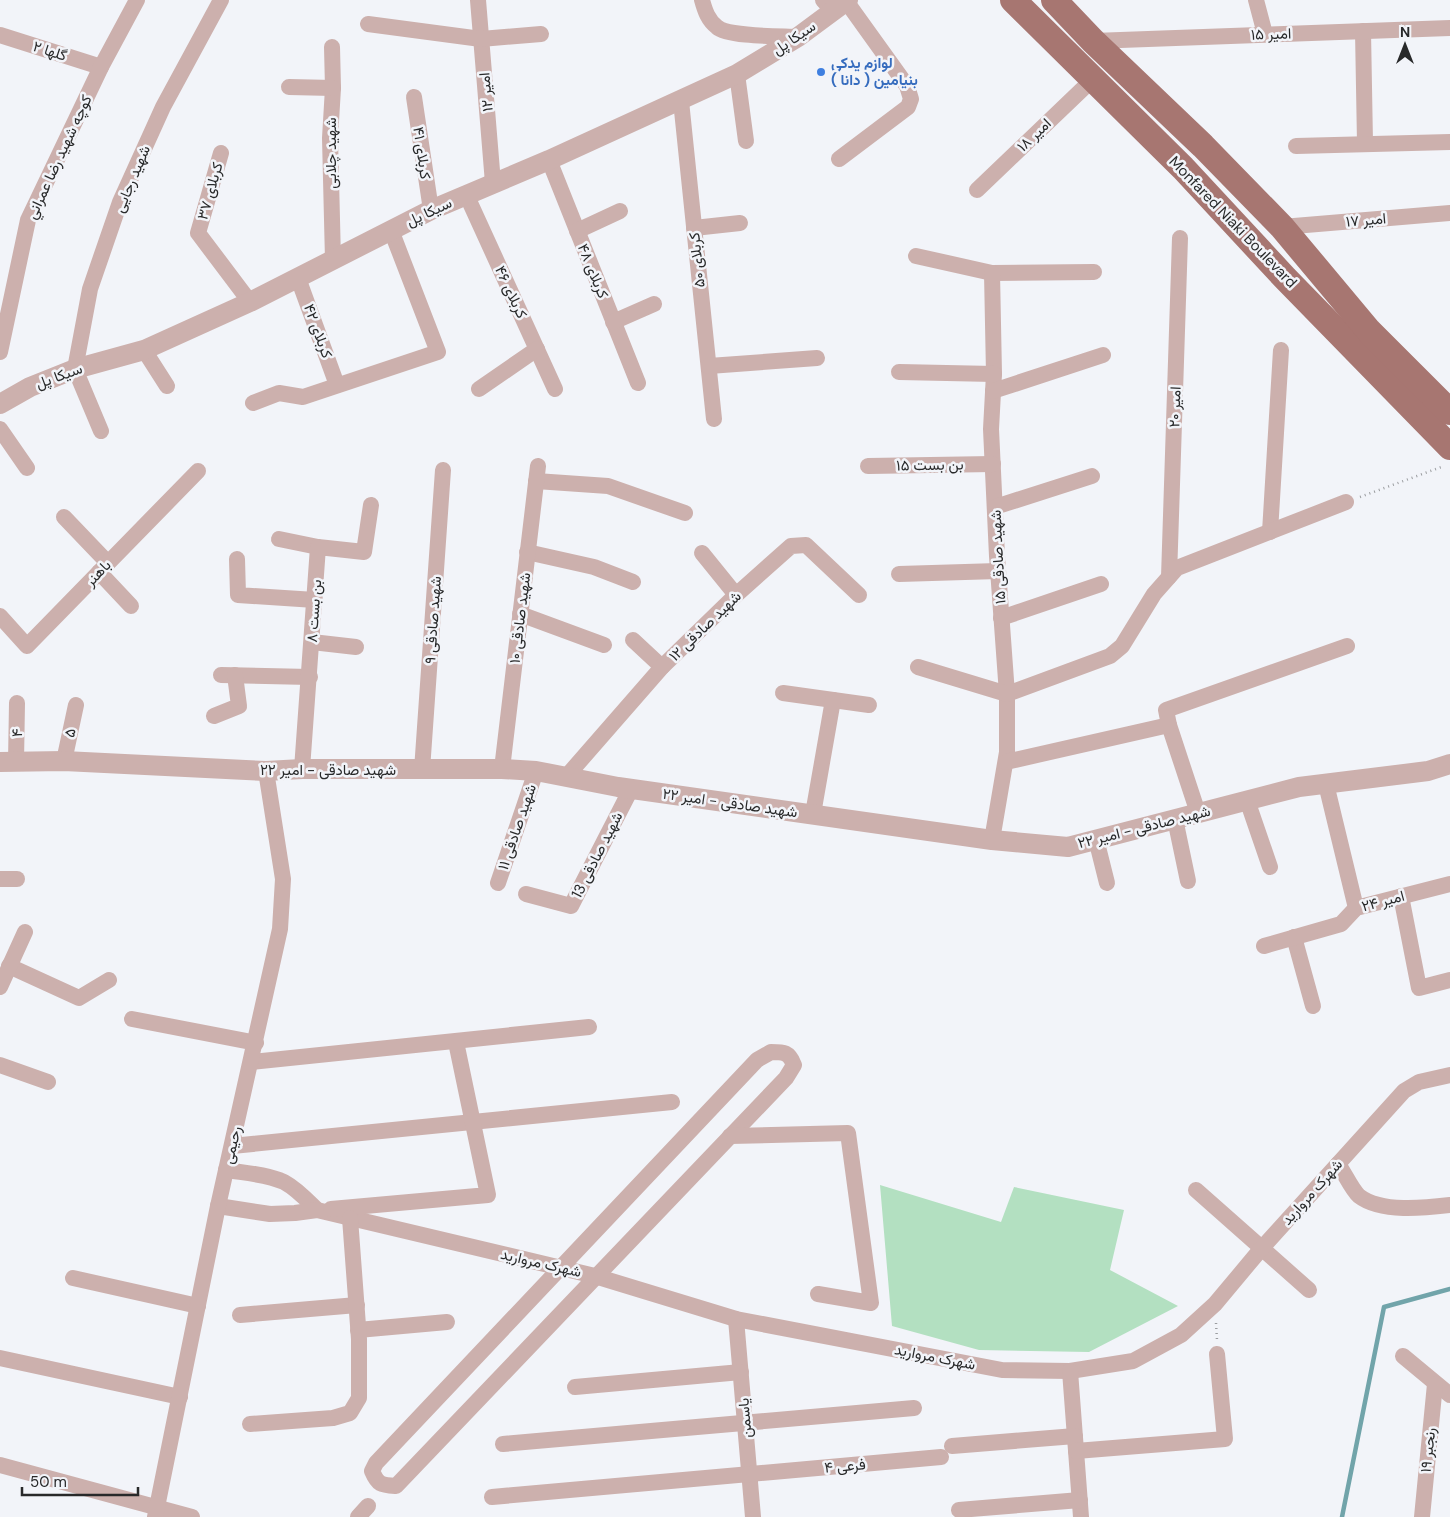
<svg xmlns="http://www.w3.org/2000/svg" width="1450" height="1517" font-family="'DM Sans',Vazirmatn,sans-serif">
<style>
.green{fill:#b3e0c1}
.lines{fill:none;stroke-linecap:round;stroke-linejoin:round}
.stream{stroke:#71a4aa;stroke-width:4.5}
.path{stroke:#9b9da0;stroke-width:2.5;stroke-dasharray:1 4;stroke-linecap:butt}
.minor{stroke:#ccb0ad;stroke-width:16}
.tertiary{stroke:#ccb0ad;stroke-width:20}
.primary{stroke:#a77671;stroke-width:26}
.shop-dot{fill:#3f7fe0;stroke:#f2f4f9;stroke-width:2}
.labels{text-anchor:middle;stroke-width:5;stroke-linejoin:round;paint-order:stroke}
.street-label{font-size:15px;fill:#28292a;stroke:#f2f4f9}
.shop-label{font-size:15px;font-weight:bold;fill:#366cbe;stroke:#f2f4f9;text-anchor:start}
</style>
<rect width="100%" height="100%" fill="#f2f4f9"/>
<path class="green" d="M880,1185L1001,1222L1014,1187L1124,1210L1110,1270L1178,1306L1089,1352L979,1350L892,1326Z"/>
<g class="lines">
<path class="stream" d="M1342,1517L1384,1307L1450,1289"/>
<g class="path">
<path d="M1360,497L1444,466"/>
<path d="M1216,1323L1217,1340"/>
</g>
<g class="minor">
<path d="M478,0L493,183"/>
<path d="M702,0C705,11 708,20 717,27C728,37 781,36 798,37"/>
<path d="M823,0L833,11"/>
<path d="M1256,0L1265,34"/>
<path d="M368,24L481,39L541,34"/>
<path d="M1363,31L1365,143"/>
<path d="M0,35L101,67"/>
<path d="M1093,41L1450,28"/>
<path d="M332,47L333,88L330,138L333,260"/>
<path d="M737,74L746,141"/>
<path d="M289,87L333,88"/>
<path d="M414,97L431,210"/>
<path d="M681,101L714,419"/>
<path d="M1296,146L1450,142"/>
<path d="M221,153L198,233L250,302"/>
<path d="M839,159L908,107L911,99L907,86L846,1"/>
<path d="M549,160L638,383"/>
<path d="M977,190L1092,80"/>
<path d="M466,194L555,389"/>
<path d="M1282,227L1450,213"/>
<path d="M694,228L740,223"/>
<path d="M577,231L620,211"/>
<path d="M916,256L992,273L1094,272"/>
<path d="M992,273L994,374L991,429L997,556L1007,694V752L992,840"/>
<path d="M298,278L337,385"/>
<path d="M613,322L654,304"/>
<path d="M144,350L167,386"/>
<path d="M0,352L28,220L101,67L137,0"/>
<path d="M709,366L817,358"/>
<path d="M899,372L994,374"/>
<path d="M479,389L537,349"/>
<path d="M993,391L1103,355"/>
<path d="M253,403L279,393L303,397L438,352L391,230"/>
<path d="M0,429L27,468"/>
<path d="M101,431L75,369L90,289L120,202L163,107L221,0"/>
<path d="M868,466L993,464"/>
<path d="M536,481L608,486L685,513"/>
<path d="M995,507L1092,476"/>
<path d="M64,517L108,563"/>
<path d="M1270,532L1281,350"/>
<path d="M279,539L318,547"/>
<path d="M527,552L594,567L633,582"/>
<path d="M702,553L736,595"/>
<path d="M237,559L238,595L315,600"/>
<path d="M99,572L131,606"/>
<path d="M899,574L998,571"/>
<path d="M1169,577L1180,238"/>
<path d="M520,614L604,645"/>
<path d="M0,616L27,646L198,471"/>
<path d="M1001,618L1101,584"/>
<path d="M633,640L662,667"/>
<path d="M312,642L356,647"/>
<path d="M918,667L1007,694L1110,656L1122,646L1154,594L1177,568L1346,502"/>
<path d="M221,675L310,677"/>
<path d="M783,693L869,705"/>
<path d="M214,716L239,706L235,675"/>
<path d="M1169,725L1198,813"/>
<path d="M64,761L76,705"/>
<path d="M16,762L17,703"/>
<path d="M1006,762L1169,725L1166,710L1347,646"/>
<path d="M302,769L318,547L364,552L371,505"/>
<path d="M502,769L538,466"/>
<path d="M422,770L443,470"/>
<path d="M566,777L662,667L736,595L791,546L806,545L859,595"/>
<path d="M1326,784L1356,908"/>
<path d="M1247,800L1270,867"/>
<path d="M813,814L833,700"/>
<path d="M1175,819L1188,881"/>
<path d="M1096,839L1107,883"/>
<path d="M0,879H17"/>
<path d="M498,883L536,771"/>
<path d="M526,894L571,906L631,789"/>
<path d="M1401,896L1419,988L1450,980"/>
<path d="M1294,937L1313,1006"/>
<path d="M1264,946L1341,924L1356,908L1450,884"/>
<path d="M9,966L79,998L109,980"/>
<path d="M0,987L25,932"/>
<path d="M132,1019L256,1043"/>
<path d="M771,1052C784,1052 789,1052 794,1065L786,1078L396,1486C381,1485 378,1485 372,1471L376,1463L757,1060Z"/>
<path d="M251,1062L589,1027"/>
<path d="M0,1065L48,1082"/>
<path d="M730,1136L848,1133L871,1303L818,1294"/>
<path d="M232,1146L672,1102"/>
<path d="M1338,1164C1344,1172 1352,1190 1359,1196C1381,1213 1425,1208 1450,1205"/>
<path d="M226,1170C245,1173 266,1174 284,1182C297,1189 307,1200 317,1210"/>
<path d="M1196,1190L1309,1290"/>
<path d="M218,1206L270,1214L295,1213L317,1210L595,1276L736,1319L1002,1370L1070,1371L1133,1361L1181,1335L1215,1304L1261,1249L1404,1091L1419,1082L1450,1075"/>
<path d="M331,1209L488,1195L456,1042"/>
<path d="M73,1278L198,1306"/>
<path d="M240,1315L357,1305"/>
<path d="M736,1319L753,1517"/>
<path d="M358,1330L447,1322"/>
<path d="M1403,1356L1450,1395"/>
<path d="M0,1358L180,1397"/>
<path d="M1070,1371L1081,1517"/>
<path d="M575,1387L741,1372"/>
<path d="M250,1424L333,1418L350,1413L359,1398V1339L350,1218"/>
<path d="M503,1444L914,1408"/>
<path d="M952,1446L1075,1436"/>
<path d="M1076,1451L1225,1439L1217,1354"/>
<path d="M0,1465L192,1517"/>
<path d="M492,1497L941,1457"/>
<path d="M959,1510L1080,1500"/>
<path d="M155,1517L218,1206L280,929L283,879L266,771"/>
<path d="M358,1517L368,1506"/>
<path d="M1422,1517L1435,1384"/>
</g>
<g class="tertiary">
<path d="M0,404L30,387L75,369L144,350L250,302L431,210L549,160L737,74L798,37L848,0"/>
<path d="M0,762L64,761L266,771L302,769H502L536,771L618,787L992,840L1068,847L1299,787L1428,771L1450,764"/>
</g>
<g class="primary">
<path d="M1013,0L1183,168L1285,278L1450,447"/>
<path d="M1054,0L1093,41L1203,146L1282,227L1369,331L1450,412"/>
</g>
</g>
<circle class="shop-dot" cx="821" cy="72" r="5"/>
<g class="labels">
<g class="street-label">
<text transform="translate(1271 34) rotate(-2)" y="5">امیر ۱۵</text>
<text transform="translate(794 38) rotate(-34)" y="5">سیکا پل</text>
<text transform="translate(50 51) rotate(18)" y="5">گلها ۲</text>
<text transform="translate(486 92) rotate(-95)" y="5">امير ۱۲</text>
<text transform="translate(1034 135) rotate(-44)" y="5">امیر ۱۸</text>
<text transform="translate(331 153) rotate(-90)" y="5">شهید چلابی</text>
<text transform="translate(422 153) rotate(82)" y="5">کربلای ۴۱</text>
<text transform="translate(59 157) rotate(-65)" y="5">كوچه شهيد رضا عمراني</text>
<text transform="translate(132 179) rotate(-67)" y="5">شهید رجایی</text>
<text transform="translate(210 191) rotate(-74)" y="5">کربلای ۳۷</text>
<text transform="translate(429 212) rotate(-25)" y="5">سیکا پل</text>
<text transform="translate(1366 220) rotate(-5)" y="5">امیر ۱۷</text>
<text transform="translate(1233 222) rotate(46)" y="5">Monfared Niaki Boulevard</text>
<text transform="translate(697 260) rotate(-96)" y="5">کربلای ۵۰</text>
<text transform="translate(593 271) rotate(68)" y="5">کربلای ۴۸</text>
<text transform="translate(511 292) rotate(65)" y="5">کربلای ۴۶</text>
<text transform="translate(318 331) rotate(70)" y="5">کربلای ۴۲</text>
<text transform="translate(59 376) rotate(-20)" y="5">سیکا پل</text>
<text transform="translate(1175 407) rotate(-88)" y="5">امیر ۲۰</text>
<text transform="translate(930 465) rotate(-1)" y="5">بن بست ۱۵</text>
<text transform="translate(998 557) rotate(-93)" y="5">شهید صادقی ۱۵</text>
<text transform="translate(98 573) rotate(-46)" y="5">باهنر</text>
<text transform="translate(314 611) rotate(-86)" y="5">بن بست ۸</text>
<text transform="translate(520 618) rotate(-83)" y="5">شهید صادقی ۱۰</text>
<text transform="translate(433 620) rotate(-86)" y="5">شهید صادقی ۹</text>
<text transform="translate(705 626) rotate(-44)" y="5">شهید صادقی ۱۲</text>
<text transform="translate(17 733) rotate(-89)" y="5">۴</text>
<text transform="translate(70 733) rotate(-78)" y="5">۵</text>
<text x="328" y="775">شهید صادقی - امیر ۲۲</text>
<text transform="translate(730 803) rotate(8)" y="5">شهید صادقی - امیر ۲۲</text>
<text transform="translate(517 827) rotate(-71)" y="5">شهید صادقی ۱۱</text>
<text transform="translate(1144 827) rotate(-14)" y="5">شهید صادقی - امیر ۲۲</text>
<text transform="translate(597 855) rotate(-63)" y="5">شهید صادقی 13</text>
<text transform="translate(1383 901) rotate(-15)" y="5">امیر ۲۴</text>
<text transform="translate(232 1145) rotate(-77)" y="5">رحیمی</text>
<text transform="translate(1312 1192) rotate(-48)" y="5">شهرک مروارید</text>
<text transform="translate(541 1263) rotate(13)" y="5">شهرک مروارید</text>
<text transform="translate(935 1357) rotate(11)" y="5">شهرک مروارید</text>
<text transform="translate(745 1418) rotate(-95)" y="5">یاسمن</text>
<text transform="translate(1428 1450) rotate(-84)" y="5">رنجبر ۱۹</text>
<text transform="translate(845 1466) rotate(-5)" y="5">فرعی ۴</text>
</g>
<g class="shop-label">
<text x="831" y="68">لوازم یدکی<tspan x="831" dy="17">بنیامین ( دانا )</tspan></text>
</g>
</g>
<g transform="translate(1405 45)" stroke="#f2f4f9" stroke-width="4" paint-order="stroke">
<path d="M0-4L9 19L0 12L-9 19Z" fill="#28292a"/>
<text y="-8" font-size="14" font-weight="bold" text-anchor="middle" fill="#28292a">N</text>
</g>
<path d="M22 1487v8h116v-8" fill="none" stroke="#28292a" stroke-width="2.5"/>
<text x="30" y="1487" font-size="15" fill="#28292a" stroke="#f2f4f9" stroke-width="4" paint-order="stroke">50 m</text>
</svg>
